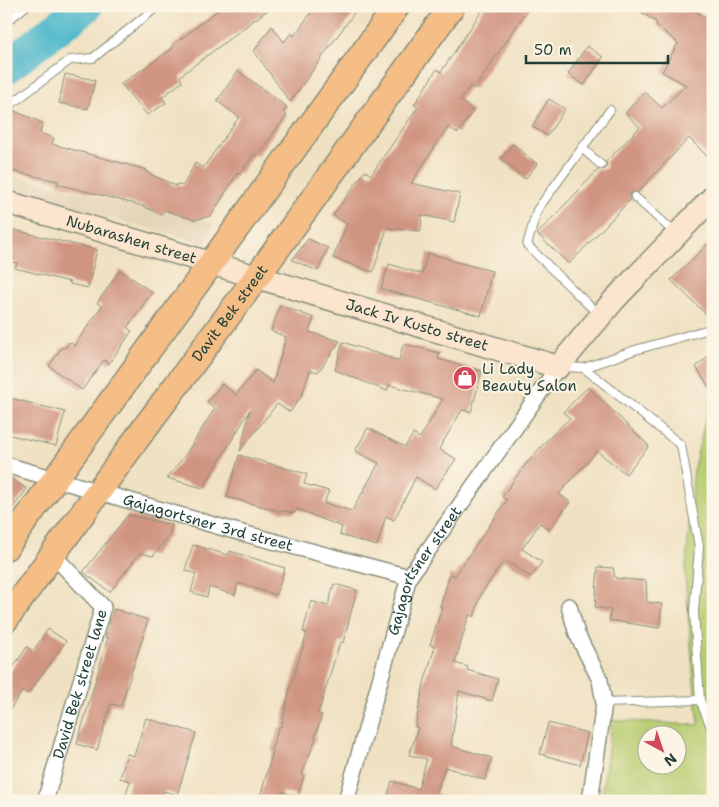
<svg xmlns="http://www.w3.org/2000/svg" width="719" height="807" font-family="'Shantell Sans',sans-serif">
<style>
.built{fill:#e3d2b5}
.green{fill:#b7cc70;stroke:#6b8452;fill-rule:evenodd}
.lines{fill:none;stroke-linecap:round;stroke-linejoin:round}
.river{stroke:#4db8ca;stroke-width:34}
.building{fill:#d09581}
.service-casing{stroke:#888f7b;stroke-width:10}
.minor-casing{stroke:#888f7b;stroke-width:18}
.secondary-casing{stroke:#888f7b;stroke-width:25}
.primary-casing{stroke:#888f7b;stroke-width:28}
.service{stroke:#fff;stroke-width:8}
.minor{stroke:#fff;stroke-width:15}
.secondary{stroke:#fbe5cf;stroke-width:22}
.primary{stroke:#f6be87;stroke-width:25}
.labels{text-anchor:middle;stroke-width:4;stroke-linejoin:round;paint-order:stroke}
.street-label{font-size:15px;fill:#1f3d34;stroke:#fcf5e5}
.poi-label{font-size:15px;fill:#1f3d34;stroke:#fcf5e5;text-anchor:start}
</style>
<rect width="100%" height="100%" fill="#fcf5e5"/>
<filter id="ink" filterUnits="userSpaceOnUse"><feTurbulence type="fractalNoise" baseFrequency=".02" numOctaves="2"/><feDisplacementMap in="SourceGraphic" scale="10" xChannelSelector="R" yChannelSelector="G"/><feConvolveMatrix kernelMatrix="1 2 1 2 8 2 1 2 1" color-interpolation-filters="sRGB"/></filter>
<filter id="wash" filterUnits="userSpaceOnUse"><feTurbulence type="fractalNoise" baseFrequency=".0096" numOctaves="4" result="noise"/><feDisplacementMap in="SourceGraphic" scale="20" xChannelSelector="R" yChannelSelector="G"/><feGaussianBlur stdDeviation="1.12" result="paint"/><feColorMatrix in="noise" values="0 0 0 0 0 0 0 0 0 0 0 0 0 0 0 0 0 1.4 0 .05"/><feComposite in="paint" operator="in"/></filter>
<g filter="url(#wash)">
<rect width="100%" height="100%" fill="#f0e1c2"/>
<path class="built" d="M6,174L213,223L206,244L6,188Z"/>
<path class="green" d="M713,388V801H601L612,720L699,725L694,684L685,576L694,467ZM646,734H676V764H646Z"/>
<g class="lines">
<path class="river" d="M6,67L86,6"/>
</g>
<g id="blocks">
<g class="building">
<path d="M223,6H273L180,76L182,82L162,97L166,103L147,115L121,84L173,48L172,46Z"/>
<path d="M316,6H359L290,102L254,51L272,26L284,42L291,33L294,36Z"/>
<path d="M485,6H530L474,89L470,86L460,100L473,111L458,133L448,127L411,183L460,194L454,222L422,215L421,231L387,228L373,272L333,258L347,224L333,215L365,171L371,175L418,107L414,105L437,69L441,72Z"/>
<path d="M633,6H690L713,24V162L689,138L638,192L631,193L629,196L630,200L569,264L537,234L598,170L605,169L607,166L606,162L640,127L625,113L645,92L662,108L686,85L662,72L678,43L656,25L657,23Z"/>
<path d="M587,46L603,57L584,85L568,74Z"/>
<path d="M238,71L287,107L283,112L287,115L257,156L254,154L240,174L238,172L211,216L195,220L164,210L162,215L143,206L57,184L58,181L6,170V114L12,110L43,123L40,133L54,138L52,144L147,170L146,172L176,186L177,184L183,186L195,163L203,168L239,117L217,101Z"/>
<path d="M65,74L95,80L88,109L59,103Z"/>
<path d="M549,99L565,109L547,136L532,126Z"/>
<path d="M513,144L537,164L525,179L501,159Z"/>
<path d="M6,228L97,250L88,288L70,284V282L15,268L17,263L6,261Z"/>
<path d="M308,239L328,248L318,271L292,260Z"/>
<path d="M713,239V321L671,280Z"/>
<path d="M428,253L452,260V261L492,271L481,316L381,289L389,264L422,274Z"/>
<path d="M120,270L152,292L127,328L132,331L109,364L104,360L82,390L49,366L62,347L65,348L70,342L74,346L102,306L97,303Z"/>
<path d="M280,305L314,318L309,332L340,341L318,372L310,370L302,395L290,412L277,404L240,451L250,410L203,488L167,478L186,454L215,408L207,402L222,384L236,395L256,370L273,383L286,337L271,331Z"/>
<path d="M343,342L399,361L403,344L440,353L438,359L482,371L471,412L462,410L439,449L456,459L435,489L416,477L394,520L386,516L377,546L340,535L342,527L297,509L295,513L284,511L283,512L227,497L239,455L307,474L304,484L329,491L324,503L352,511L379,463L355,451L368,428L405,447L413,434L420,438L443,399L389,385L387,391L335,370Z"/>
<path d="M713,352V393L696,367Z"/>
<path d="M588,387L649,446L626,474L597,451L559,494L570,502L549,530L540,523L522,549L542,562L531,577L504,560L481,594L474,617L469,615L455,663L468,667L467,670L498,679L492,701L459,691L451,746L492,758L485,780L445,767L436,794L444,797V801H386L392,781L418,789L427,759L409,755L418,728L415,727L424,683L435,647L430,645L442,608L440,607L450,574L455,576L507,500L502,497L521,470L547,440L570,418L563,412Z"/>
<path d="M6,397L65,412L56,446L6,434Z"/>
<path d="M6,475L27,489L6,517Z"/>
<path d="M128,515L172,525L169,536L153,556L140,553L110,592L83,572Z"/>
<path d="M193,545L228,555L230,551L285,568L276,595L238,583L235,595L209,587L207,597L191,592L196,574L185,570Z"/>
<path d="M598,567L613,568L615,578L646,581L647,602L662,604L659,628L609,620L611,610L595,607Z"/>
<path d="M334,584L357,590L343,643L340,642L318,714L322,715L315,737L316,738L302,774L304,775L298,796L282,792L280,801H259L273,751L271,750L279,727H281L290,689L307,633L303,632L311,601L328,606Z"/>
<path d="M114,609L148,620L121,706L111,704L97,750L77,744L108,638L105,637Z"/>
<path d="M48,629L66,641L28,694L22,691L6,716V678L27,647L33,651Z"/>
<path d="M146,718L196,733L177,795L164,791L161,801H124L130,781L120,778L127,754L134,756Z"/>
<path d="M548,723L588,733L580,765L540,754Z"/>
</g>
</g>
</g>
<g filter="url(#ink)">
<use href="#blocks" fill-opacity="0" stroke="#888f7b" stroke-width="1"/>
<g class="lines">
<g class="service-casing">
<g id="service">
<path d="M6,22L26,6"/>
<path d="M6,108L70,60L93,58L158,6"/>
<path d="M582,148L601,165"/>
<path d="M635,197L675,233"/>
<path d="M599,315L527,245L537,210L610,110"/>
<path d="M563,367L584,368L681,445L699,547L694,612L700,700L713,732"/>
<path d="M584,368L635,350L713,328"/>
<path d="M604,703L700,700"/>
</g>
</g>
<g class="minor-casing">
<g id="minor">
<path id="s1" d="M6,465L231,530L409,577"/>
<path d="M569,606L577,634L600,680L604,703L590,801"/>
<path id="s2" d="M45,801L103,607L53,555"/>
<path id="s3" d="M346,801L409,577L558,367"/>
</g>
</g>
<g class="secondary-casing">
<g id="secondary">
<path id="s4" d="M6,202L558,367L614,300L713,197"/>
</g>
</g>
<g class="primary-casing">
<g id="primary">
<path d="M6,547L397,6"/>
<path id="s5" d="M6,619L138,437L256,278L452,6"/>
</g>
</g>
<use href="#service" class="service"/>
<use href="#minor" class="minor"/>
<use href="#secondary" class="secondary"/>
<use href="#primary" class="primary"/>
</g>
</g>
<defs>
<g id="shop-disc" transform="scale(1.25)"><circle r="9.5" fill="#d1495b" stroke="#fcf5e5"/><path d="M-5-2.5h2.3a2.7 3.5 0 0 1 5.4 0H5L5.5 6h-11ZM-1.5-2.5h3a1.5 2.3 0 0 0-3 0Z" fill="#fff"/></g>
</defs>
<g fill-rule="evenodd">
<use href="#shop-disc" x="465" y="378"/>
</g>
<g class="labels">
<g class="street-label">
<text dy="5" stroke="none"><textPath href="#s4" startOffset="131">Nubarashen street</textPath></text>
<text dy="5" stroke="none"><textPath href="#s5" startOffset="379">Davit Bek street</textPath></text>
<text dy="5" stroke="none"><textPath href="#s4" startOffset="429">Jack Iv Kusto street</textPath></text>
<text dy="5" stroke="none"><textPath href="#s1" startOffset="210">Gajagortsner 3rd street</textPath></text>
<text dy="5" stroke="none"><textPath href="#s3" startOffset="245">Gajagortsner street</textPath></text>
<text dy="5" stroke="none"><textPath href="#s2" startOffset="122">David Bek street lane</textPath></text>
</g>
<g class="poi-label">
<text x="482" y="374">Li Lady<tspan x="482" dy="17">Beauty Salon</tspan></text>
</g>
</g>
<rect width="719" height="807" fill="none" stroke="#fcf5e5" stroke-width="25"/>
<g transform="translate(662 750) rotate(140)"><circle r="24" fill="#fcf5e5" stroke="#a4ab9e"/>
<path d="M0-4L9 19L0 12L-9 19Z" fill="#d1495b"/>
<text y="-8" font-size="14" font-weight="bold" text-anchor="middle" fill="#1f3d34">N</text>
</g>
<path d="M526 55v8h142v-8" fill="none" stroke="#1f3d34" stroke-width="2.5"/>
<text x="534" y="55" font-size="15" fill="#1f3d34" stroke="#fcf5e5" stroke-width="4" paint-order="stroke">50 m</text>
</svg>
